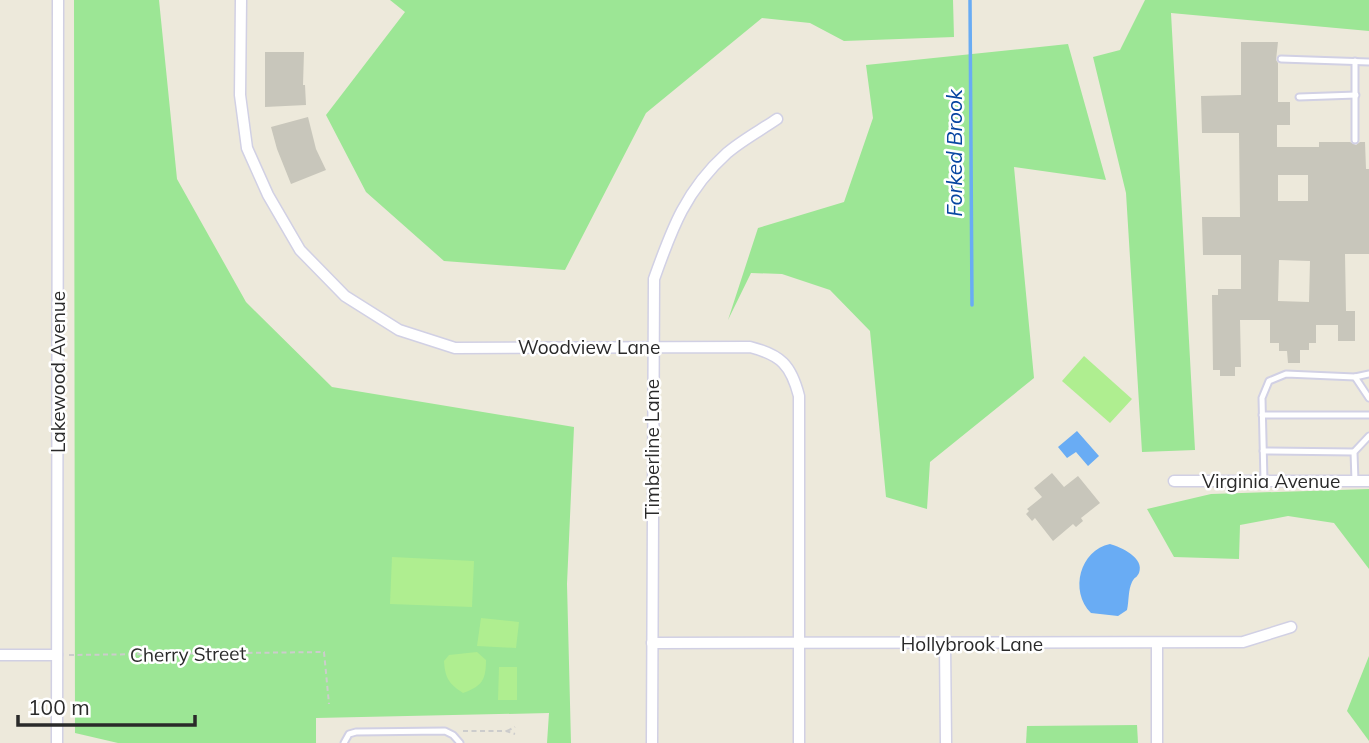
<svg xmlns="http://www.w3.org/2000/svg" width="1369" height="743" font-family="Mulish,sans-serif">
<style>
.green{fill:#9ce695}
.pitch{fill:#afee90}
.water{fill:#69acf4}
.lines{fill:none;stroke-linecap:round;stroke-linejoin:round}
.stream{stroke:#69acf4;stroke-width:3.5}
.building{fill:#c8c6bb;fill-rule:evenodd}
.service-casing{stroke:#d1d0e4;stroke-width:9}
.minor-casing{stroke:#d1d0e4;stroke-width:13}
.path{stroke:#ccc;stroke-width:2;stroke-dasharray:5 3.5;stroke-linecap:butt}
.service{stroke:#fff;stroke-width:5}
.minor{stroke:#fff;stroke-width:10}
.labels{text-anchor:middle;stroke-width:5;stroke-linejoin:round;paint-order:stroke}
.street-label{font-size:19px;fill:#2a2a2a;stroke:#fff}
.water-label{font-size:21px;font-style:italic;fill:#0746a1;stroke:#fff}
</style>
<rect width="100%" height="100%" fill="#ede9db"/>
<g class="green">
<path d="M74,0H159L177,179L246,302L332,387L574,427L567,584L571,743H547L549,713L316,718V743H118L75,733Z"/>
<path d="M390,0H953L954,37L844,41L810,23L762,18L646,113L565,270L444,261L366,192L326,115L405,12Z"/>
<path d="M1145,0H1369V31L1171,13L1195,450L1142,452L1126,193L1093,57L1120,50Z"/>
<path d="M1068,44L1106,180L1014,167L1034,378L930,462L927,509L886,497L870,331L830,290L782,274L751,273L728,320L758,228L844,202L873,118L866,65Z"/>
<path d="M1369,489V569L1334,523L1288,516L1240,525L1239,559L1174,557L1147,509L1211,494Z"/>
<path d="M1369,656V741L1347,711Z"/>
<path d="M1137,725L1138,743H1026L1027,726Z"/>
</g>
<g class="pitch">
<path d="M1084,356L1132,399L1110,423L1062,381Z"/>
<path d="M392,557L474,561L472,607L390,604Z"/>
<path d="M481,618L519,622L516,648L477,646Z"/>
<path d="M477,652L486,660C486,680 482,686 463,693C449,684 445,678 444,661L449,655Z"/>
<path d="M499,667H517V700H498Z"/>
</g>
<g class="water">
<path d="M1077,431L1099,456L1088,466L1076,452L1067,458L1058,447Z"/>
<path d="M1110,544C1121,547 1145,558 1139,573C1136,579 1135,576 1132,582C1128,590 1129,601 1127,610L1118,616L1091,613C1069,591 1080,550 1110,544Z"/>
</g>
<g class="lines">
<path class="stream" d="M970,0L972,305"/>
</g>
<g class="building">
<path d="M1241,42H1278L1276,60L1278,63V102H1290V125H1277V147H1319V142H1350L1356,145L1360,142H1365L1366,169H1369V254H1345L1346,311H1355V341H1338V325H1316V343H1309V350H1300V363H1288L1287,351H1279V343H1270V320H1240L1241,367H1235V376H1220V370H1213L1212,295H1218V289H1241V255H1203L1202,217H1240L1239,133H1202L1201,96L1241,95ZM1278,175H1308V201H1278ZM1279,260L1310,261L1309,302L1278,301Z"/>
<path d="M265,52H304L303,85H305L306,105L265,107Z"/>
<path d="M308,117L316,149L326,170L291,184L277,149L271,127Z"/>
<path d="M1052,473L1064,487L1078,476L1100,503L1081,518L1083,521L1076,527L1073,524L1053,541L1035,518L1032,521L1026,514L1029,511L1027,509L1042,497L1034,488Z"/>
</g>
<g class="lines">
<g class="service-casing">
<g id="service">
<path d="M1281,59L1369,62"/>
<path d="M1355,61V140"/>
<path d="M1299,97L1356,95"/>
<path d="M1355,377L1369,398"/>
<path d="M1262,415H1369"/>
<path d="M1263,451L1354,452"/>
<path d="M1264,481L1262,398L1269,381L1286,374L1355,377L1369,374"/>
<path d="M1355,481L1354,452L1369,436"/>
<path d="M344,743L349,734L356,732L445,731L453,735L460,743"/>
</g>
</g>
<g class="minor-casing">
<g id="minor">
<path d="M241,0L240,95L247,148L268,195L300,250L345,296L399,330L455,348L750,347C781,355 791,365 799,396V743"/>
<path d="M1174,481H1369"/>
<path d="M652,643L1243,642L1291,627"/>
<path d="M1157,643V743"/>
<path d="M945,644L946,743"/>
<path d="M0,655H57"/>
<path d="M57,743L58,0"/>
<path d="M652,743L654,279C672,228 686,190 727,153C742,140 761,130 777,119"/>
</g>
</g>
<g class="path">
<path d="M69,655L324,652L329,704"/>
<path d="M463,731H506L515,734"/>
<path d="M507,731L515,727"/>
</g>
<use href="#service" class="service"/>
<use href="#minor" class="minor"/>
</g>
<g class="labels">
<g class="street-label">
<text x="589" y="354">Woodview Lane</text>
<text transform="translate(58 372) rotate(-90)" y="7">Lakewood Avenue</text>
<text transform="translate(652 449) rotate(-90)" y="7">Timberline Lane</text>
<text x="1271" y="488">Virginia Avenue</text>
<text x="972" y="651">Hollybrook Lane</text>
<text transform="translate(188 654) rotate(-1)" y="7">Cherry Street</text>
</g>
<g class="water-label">
<text transform="translate(955 153) rotate(-90)" y="7">Forked Brook</text>
</g>
</g>
<path d="M18 715v10h177v-10" fill="none" stroke="#2a2a2a" stroke-width="3.5"/>
<text x="28" y="715" font-size="21" fill="#2a2a2a" stroke="#ffffff" stroke-width="5" paint-order="stroke">100 m</text>
</svg>
